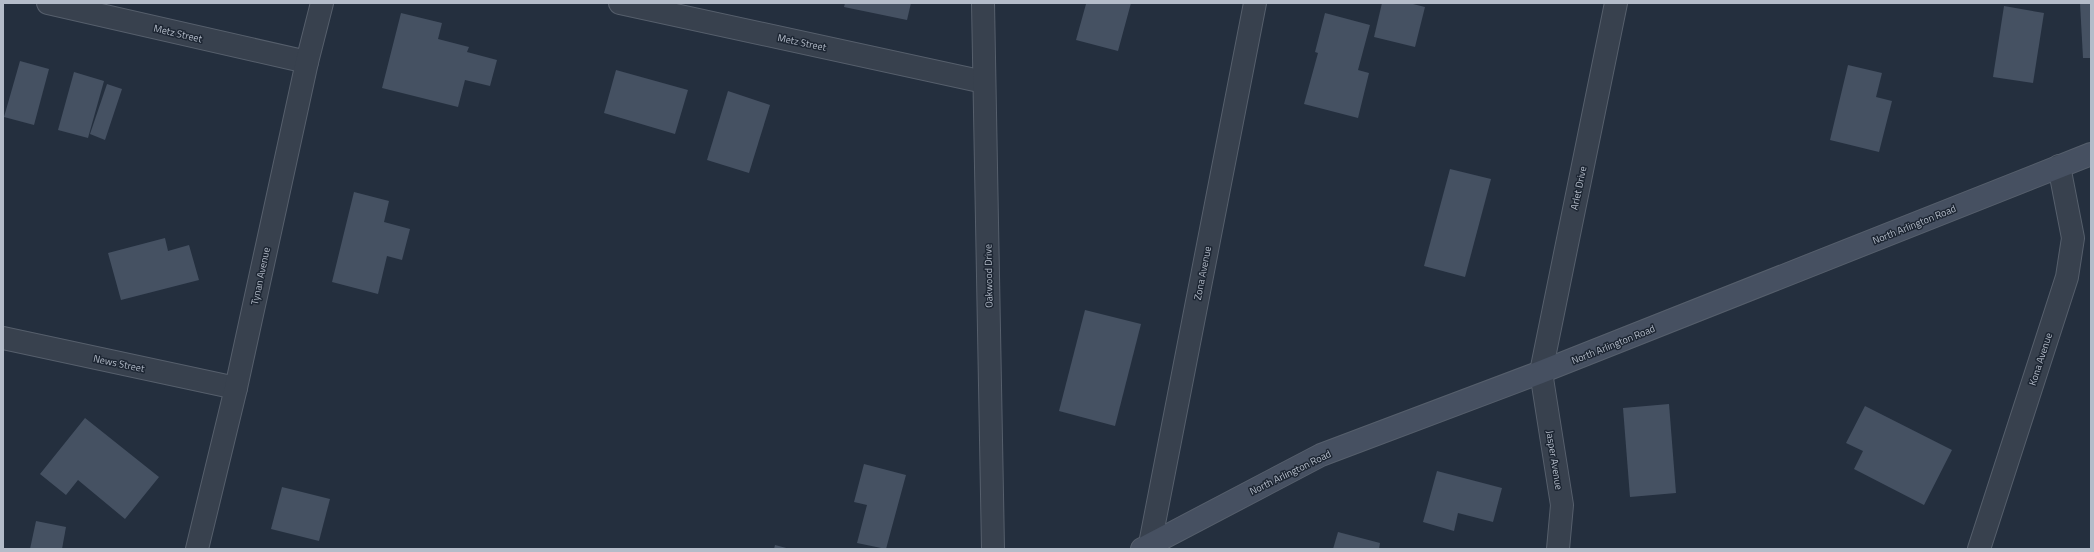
<svg xmlns="http://www.w3.org/2000/svg" width="2094" height="552" font-family="'Titillium Web',sans-serif">
<style>
.building{fill:#455162}
.lines{fill:none;stroke-linecap:round;stroke-linejoin:round}
.minor-casing{stroke:#565f6c;stroke-width:24}
.secondary-casing{stroke:#565f6c;stroke-width:24}
.minor{stroke:#38414e;stroke-width:22}
.secondary{stroke:#465061;stroke-width:22}
.labels{text-anchor:middle;stroke-width:3;stroke-linejoin:round;paint-order:stroke}
.street-label{font-size:10px;fill:#b4bcc9;stroke:#1d2633}
</style>
<rect width="100%" height="100%" fill="#242f3e"/>
<g class="building">
<path d="M845,3H911L907,20L844,7Z"/>
<path d="M1083,3H1131L1118,51L1076,40L1086,4Z"/>
<path d="M1382,3H1409L1425,7L1415,47L1374,37Z"/>
<path d="M2080,3H2091V58H2083Z"/>
<path d="M2004,6L2044,13L2033,83L1993,77Z"/>
<path d="M401,13L442,23L438,39L469,47L467,52L497,60L490,86L465,80L458,107L382,88Z"/>
<path d="M1325,13L1370,25L1358,70L1369,73L1358,118L1304,104L1318,53L1315,52Z"/>
<path d="M20,61L49,69L34,125L4,117Z"/>
<path d="M1848,65L1882,73L1876,97L1892,101L1879,152L1830,140Z"/>
<path d="M616,70L688,90L675,134L604,113Z"/>
<path d="M74,72L104,81L88,138L58,130Z"/>
<path d="M107,84L122,89L105,140L90,134Z"/>
<path d="M728,91L770,105L749,173L707,160Z"/>
<path d="M1450,169L1491,179L1465,277L1424,266Z"/>
<path d="M354,192L389,201L384,222L410,229L402,260L387,256L378,294L332,282Z"/>
<path d="M165,238L168,251L189,245L199,280L121,300L108,253Z"/>
<path d="M1085,310L1141,324L1115,426L1059,411Z"/>
<path d="M1669,404L1676,493L1630,497L1623,408Z"/>
<path d="M1865,406L1952,450L1924,505L1854,469L1863,451L1846,443Z"/>
<path d="M85,418L159,477L125,519L78,480L66,495L40,474Z"/>
<path d="M864,464L906,475L886,549L857,543L867,505L854,502Z"/>
<path d="M1437,471L1502,488L1493,522L1458,513L1454,531L1423,522Z"/>
<path d="M282,487L330,499L319,541L271,529Z"/>
<path d="M36,521L66,527L62,549H30Z"/>
<path d="M1338,532L1380,543L1379,549H1333Z"/>
<path d="M775,545L790,549H774Z"/>
</g>
<g class="lines">
<g class="minor-casing">
<g id="minor">
<path d="M48,3L307,62"/>
<path d="M620,3L984,82"/>
<path d="M983,3L993,549"/>
<path d="M3,338L236,388"/>
<path d="M1150,544L1255,3"/>
<path d="M197,549L236,388L307,62L322,3"/>
<path d="M1558,549L1562,505L1541,372L1616,3"/>
<path d="M1979,549L2067,277L2073,238L2059,166"/>
</g>
</g>
<g class="secondary-casing">
<path id="secondary" d="M1142,549L1321,455L1541,372L2091,154"/>
</g>
<use href="#minor" class="minor"/>
<use href="#secondary" class="secondary"/>
</g>
<g class="labels">
<g class="street-label">
<text transform="translate(178 33) rotate(13)" y="4">Metz Street</text>
<text transform="translate(802 42) rotate(12)" y="4">Metz Street</text>
<text transform="translate(1578 188) rotate(-78)" y="4">Arlet Drive</text>
<text transform="translate(1914 224) rotate(-22)" y="4">North Arlington Road</text>
<text transform="translate(1202 273) rotate(-79)" y="4">Zona Avenue</text>
<text transform="translate(260 276) rotate(-78)" y="4">Tynan Avenue</text>
<text transform="translate(988 276) rotate(-91)" y="4">Oakwood Drive</text>
<text transform="translate(1613 344) rotate(-22)" y="4">North Arlington Road</text>
<text transform="translate(2040 359) rotate(-72)" y="4">Kona Avenue</text>
<text transform="translate(119 363) rotate(12)" y="4">News Street</text>
<text transform="translate(1555 460) rotate(81)" y="4">Jasper Avenue</text>
<text transform="translate(1290 472) rotate(-26)" y="4">North Arlington Road</text>
</g>
</g>
<rect width="2094" height="552" fill="none" stroke="#b4bcc9" stroke-width="8"/>
</svg>
